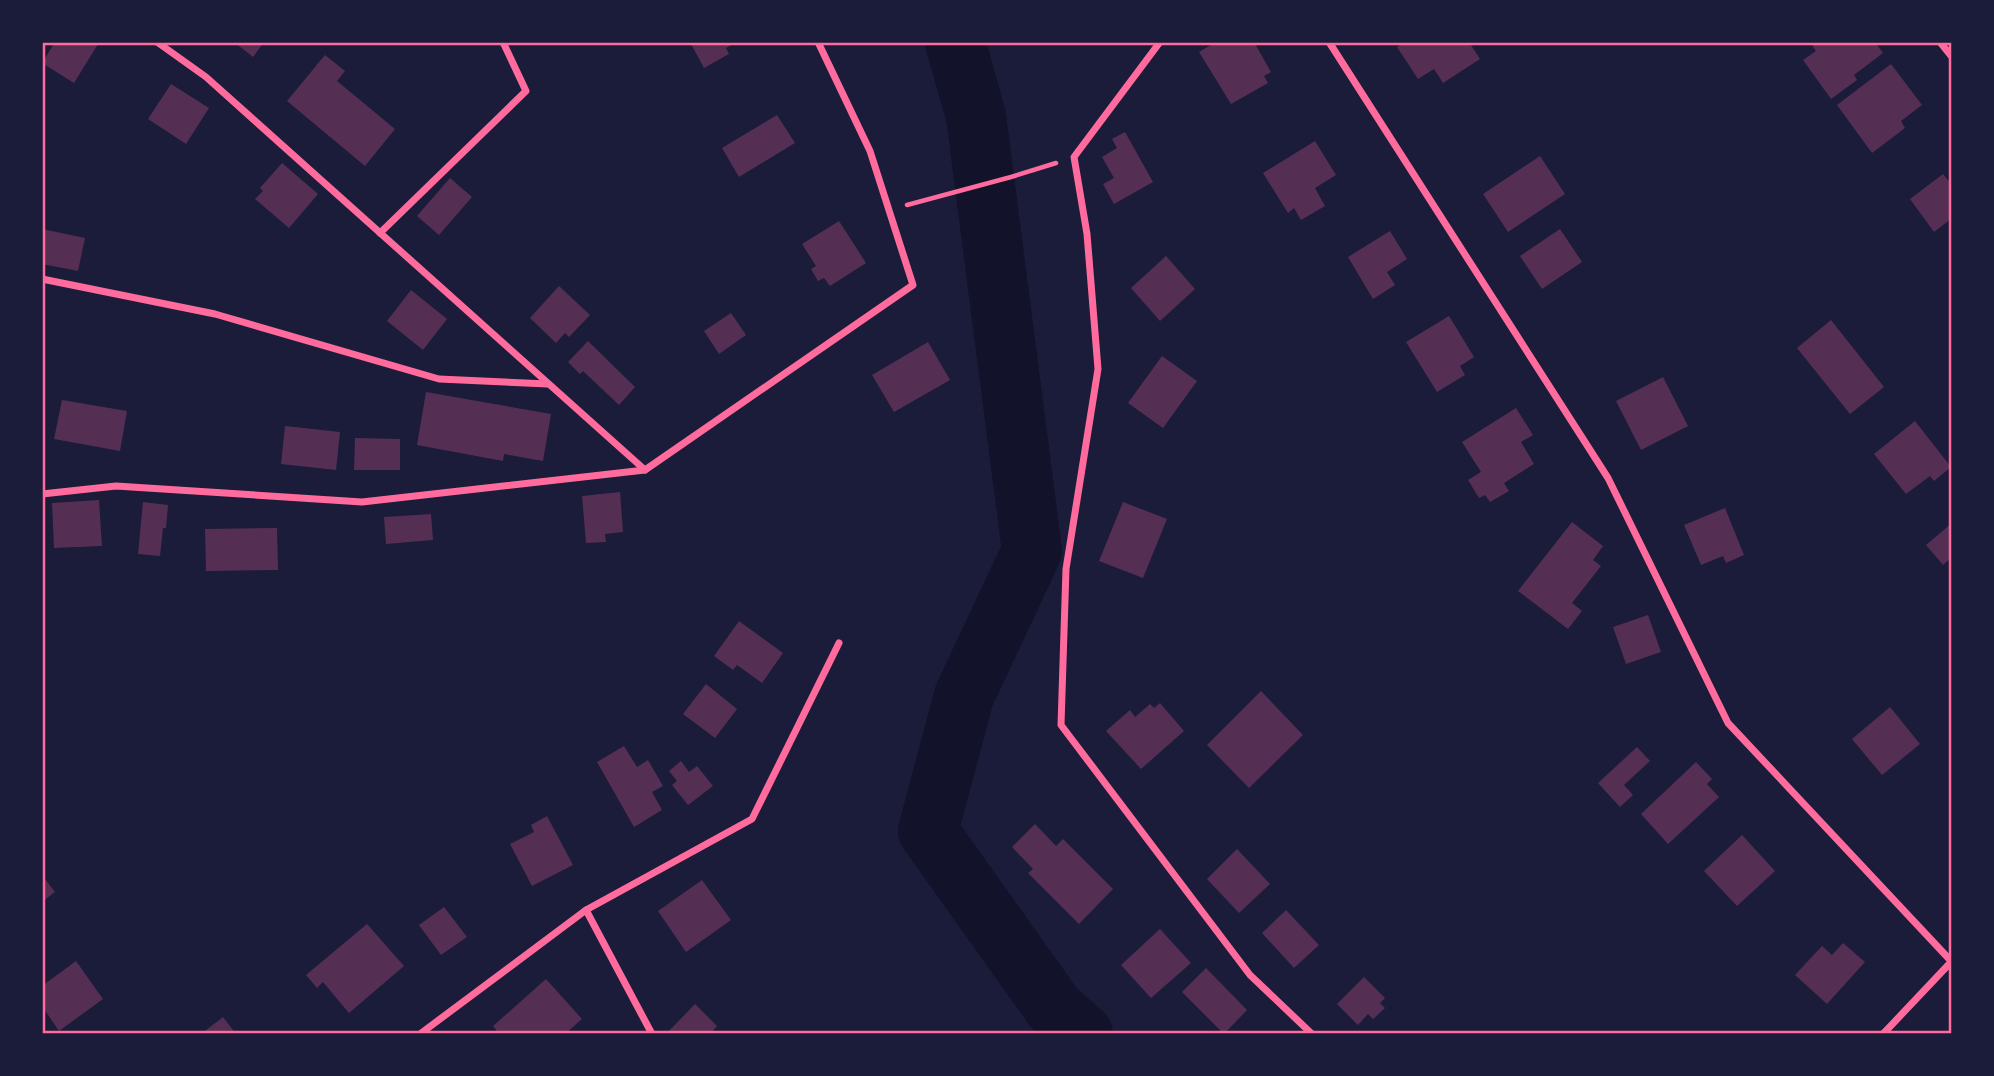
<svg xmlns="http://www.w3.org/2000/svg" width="1994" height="1076" font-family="Raleway,sans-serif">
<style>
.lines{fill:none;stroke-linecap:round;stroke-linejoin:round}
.river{stroke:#12122b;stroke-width:60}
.building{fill:#542f53}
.path{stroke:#ff6b9d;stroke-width:4.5}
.minor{stroke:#ff6b9d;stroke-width:7}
.neatline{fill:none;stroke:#ff6b9d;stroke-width:2.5}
</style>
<rect width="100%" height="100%" fill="#1b1b3a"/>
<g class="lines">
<path class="river" d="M955,42L976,116L1032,551L964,696L928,831L1054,1008L1083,1034"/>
</g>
<g class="building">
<path d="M55,42H94L98,44L74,83L42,63Z"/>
<path d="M234,42H264L253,57Z"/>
<path d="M690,42H737L726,48L729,54L704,68Z"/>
<path d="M1216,42H1254L1271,72L1264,76L1268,83L1231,104L1199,52Z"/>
<path d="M1404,42H1469L1480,59L1443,83L1434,69L1418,79L1397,47Z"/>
<path d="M1810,42H1875L1883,53L1854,75L1857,80L1831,99L1803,60L1816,51Z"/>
<path d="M325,55L345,71L337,81L395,129L365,166L287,101Z"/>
<path d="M1891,64L1922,105L1901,121L1905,128L1872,153L1837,105Z"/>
<path d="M171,84L209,108L186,144L148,119Z"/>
<path d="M777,115L795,143L739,177L722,148Z"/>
<path d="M1125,132L1153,182L1114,204L1103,184L1114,178L1102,157L1117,148L1112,139Z"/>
<path d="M1315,141L1336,175L1315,188L1325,206L1301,220L1294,208L1288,213L1263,173Z"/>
<path d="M1540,156L1565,194L1508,232L1483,194Z"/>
<path d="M282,163L318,194L289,228L255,199L263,191L260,188Z"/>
<path d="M1943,174L1952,185V218L1934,232L1910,199Z"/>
<path d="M450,178L472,197L439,235L417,216Z"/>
<path d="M839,221L866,263L830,286L824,278L818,281L811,269L816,266L802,244Z"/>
<path d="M42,229L85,238L78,271L42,264Z"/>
<path d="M1560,229L1582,262L1542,289L1520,256Z"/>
<path d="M1390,231L1407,259L1387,272L1395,285L1373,299L1348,257Z"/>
<path d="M1166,256L1195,289L1160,321L1131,288Z"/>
<path d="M559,286L590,315L569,337L565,333L556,343L530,318Z"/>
<path d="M411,290L447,319L423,350L387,321Z"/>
<path d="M731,313L746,335L719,354L704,331Z"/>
<path d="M1449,316L1474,357L1460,366L1465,375L1437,392L1406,342Z"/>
<path d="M1831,320L1884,387L1850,414L1797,348Z"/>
<path d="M588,341L635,387L619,405L583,371L580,374L568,362Z"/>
<path d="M928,342L950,380L894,412L872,375Z"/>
<path d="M1162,356L1197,381L1163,428L1128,403Z"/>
<path d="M1663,377L1688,426L1641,450L1616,401Z"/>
<path d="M426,392L551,414L543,461L504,454L503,461L417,445Z"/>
<path d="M62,400L127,411L120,451L54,439Z"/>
<path d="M1516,408L1533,435L1521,442L1534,464L1504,483L1509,491L1490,502L1485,495L1479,498L1468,480L1481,472L1462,442Z"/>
<path d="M1915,421L1951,467L1934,481L1930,476L1906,494L1874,454Z"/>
<path d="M285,426L340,432L336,470L281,464Z"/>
<path d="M355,438L400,439V470H354Z"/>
<path d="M620,492L623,532L605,534L606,542L586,543L582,496Z"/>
<path d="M99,500L102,546L54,548L52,503Z"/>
<path d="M143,502L168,505L166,528H163L160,556L138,554Z"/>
<path d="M1123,502L1167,519L1143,578L1099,561Z"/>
<path d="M1725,508L1744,555L1726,563L1723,556L1701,565L1684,525Z"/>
<path d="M431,514L433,540L386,544L384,517Z"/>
<path d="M1572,522L1603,546L1593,560L1601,566L1572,603L1582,611L1568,629L1518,591Z"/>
<path d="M1952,523V557L1943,565L1926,545Z"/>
<path d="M277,528L278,570L206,571L205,529Z"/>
<path d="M1648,615L1661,652L1626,664L1613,627Z"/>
<path d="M739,621L783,653L762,683L737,665L733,670L714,656Z"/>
<path d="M706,684L737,709L715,738L683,714Z"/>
<path d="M1261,691L1303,735L1249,788L1207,745Z"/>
<path d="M1160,703L1184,731L1141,769L1106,731L1130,710L1135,717L1150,704L1154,708Z"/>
<path d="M1890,707L1920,744L1882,775L1852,739Z"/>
<path d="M624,746L637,767L648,760L663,786L652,792L662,810L634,827L597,762Z"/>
<path d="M1637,747L1650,761L1624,785L1633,795L1620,807L1598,783Z"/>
<path d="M681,761L689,772L697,766L713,786L688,805L672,785L677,781L669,771Z"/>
<path d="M1696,762L1712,779L1707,784L1719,797L1668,844L1641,814Z"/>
<path d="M547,816L573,865L532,886L510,844L534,832L531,825Z"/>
<path d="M1035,824L1056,846L1063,839L1113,889L1079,924L1028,873L1033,869L1012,847Z"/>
<path d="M1742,835L1775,871L1737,906L1704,871Z"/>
<path d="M1237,849L1270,884L1239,913L1207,879Z"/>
<path d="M42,875L55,892L42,902Z"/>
<path d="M702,880L731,920L686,952L658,911Z"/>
<path d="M444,907L467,937L441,955L419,925Z"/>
<path d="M1286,910L1319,945L1294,968L1262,933Z"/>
<path d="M367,924L404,966L349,1013L323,982L317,988L306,975Z"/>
<path d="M1160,929L1191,963L1151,998L1121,965Z"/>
<path d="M1843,943L1865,962L1827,1004L1795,975L1822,946L1832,955Z"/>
<path d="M76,961L103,999L59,1031L42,1006V986Z"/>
<path d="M1206,968L1247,1010L1224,1034L1182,992Z"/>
<path d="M1364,977L1385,998L1380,1003L1385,1008L1373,1019L1368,1014L1358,1025L1337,1004Z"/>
<path d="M546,979L582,1019L565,1034H499L493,1026Z"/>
<path d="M695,1004L717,1026L711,1033L712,1034H666Z"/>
<path d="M223,1017L236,1034H201Z"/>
</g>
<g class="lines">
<path class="path" d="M907,205L1011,177L1056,163"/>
<g class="minor">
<path d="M157,42L206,77L645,470"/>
<path d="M1160,42L1074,157L1087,234L1098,369L1066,569L1061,725L1250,975L1312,1034"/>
<path d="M1329,42L1608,478L1728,723L1952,962"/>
<path d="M1940,42L1952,57"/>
<path d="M380,233L526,91L503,42"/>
<path d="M42,279L215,314L439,379L548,384"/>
<path d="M42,494L116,486L362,502L645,470L913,285L870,151L818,42"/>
<path d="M586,910L652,1034"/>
<path d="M420,1034L586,910L752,819L839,643"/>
<path d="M1883,1034L1952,961"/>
</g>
</g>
<rect width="1994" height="1076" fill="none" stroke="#1b1b3a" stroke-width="88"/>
<rect x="44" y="44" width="1906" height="988" class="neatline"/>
</svg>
